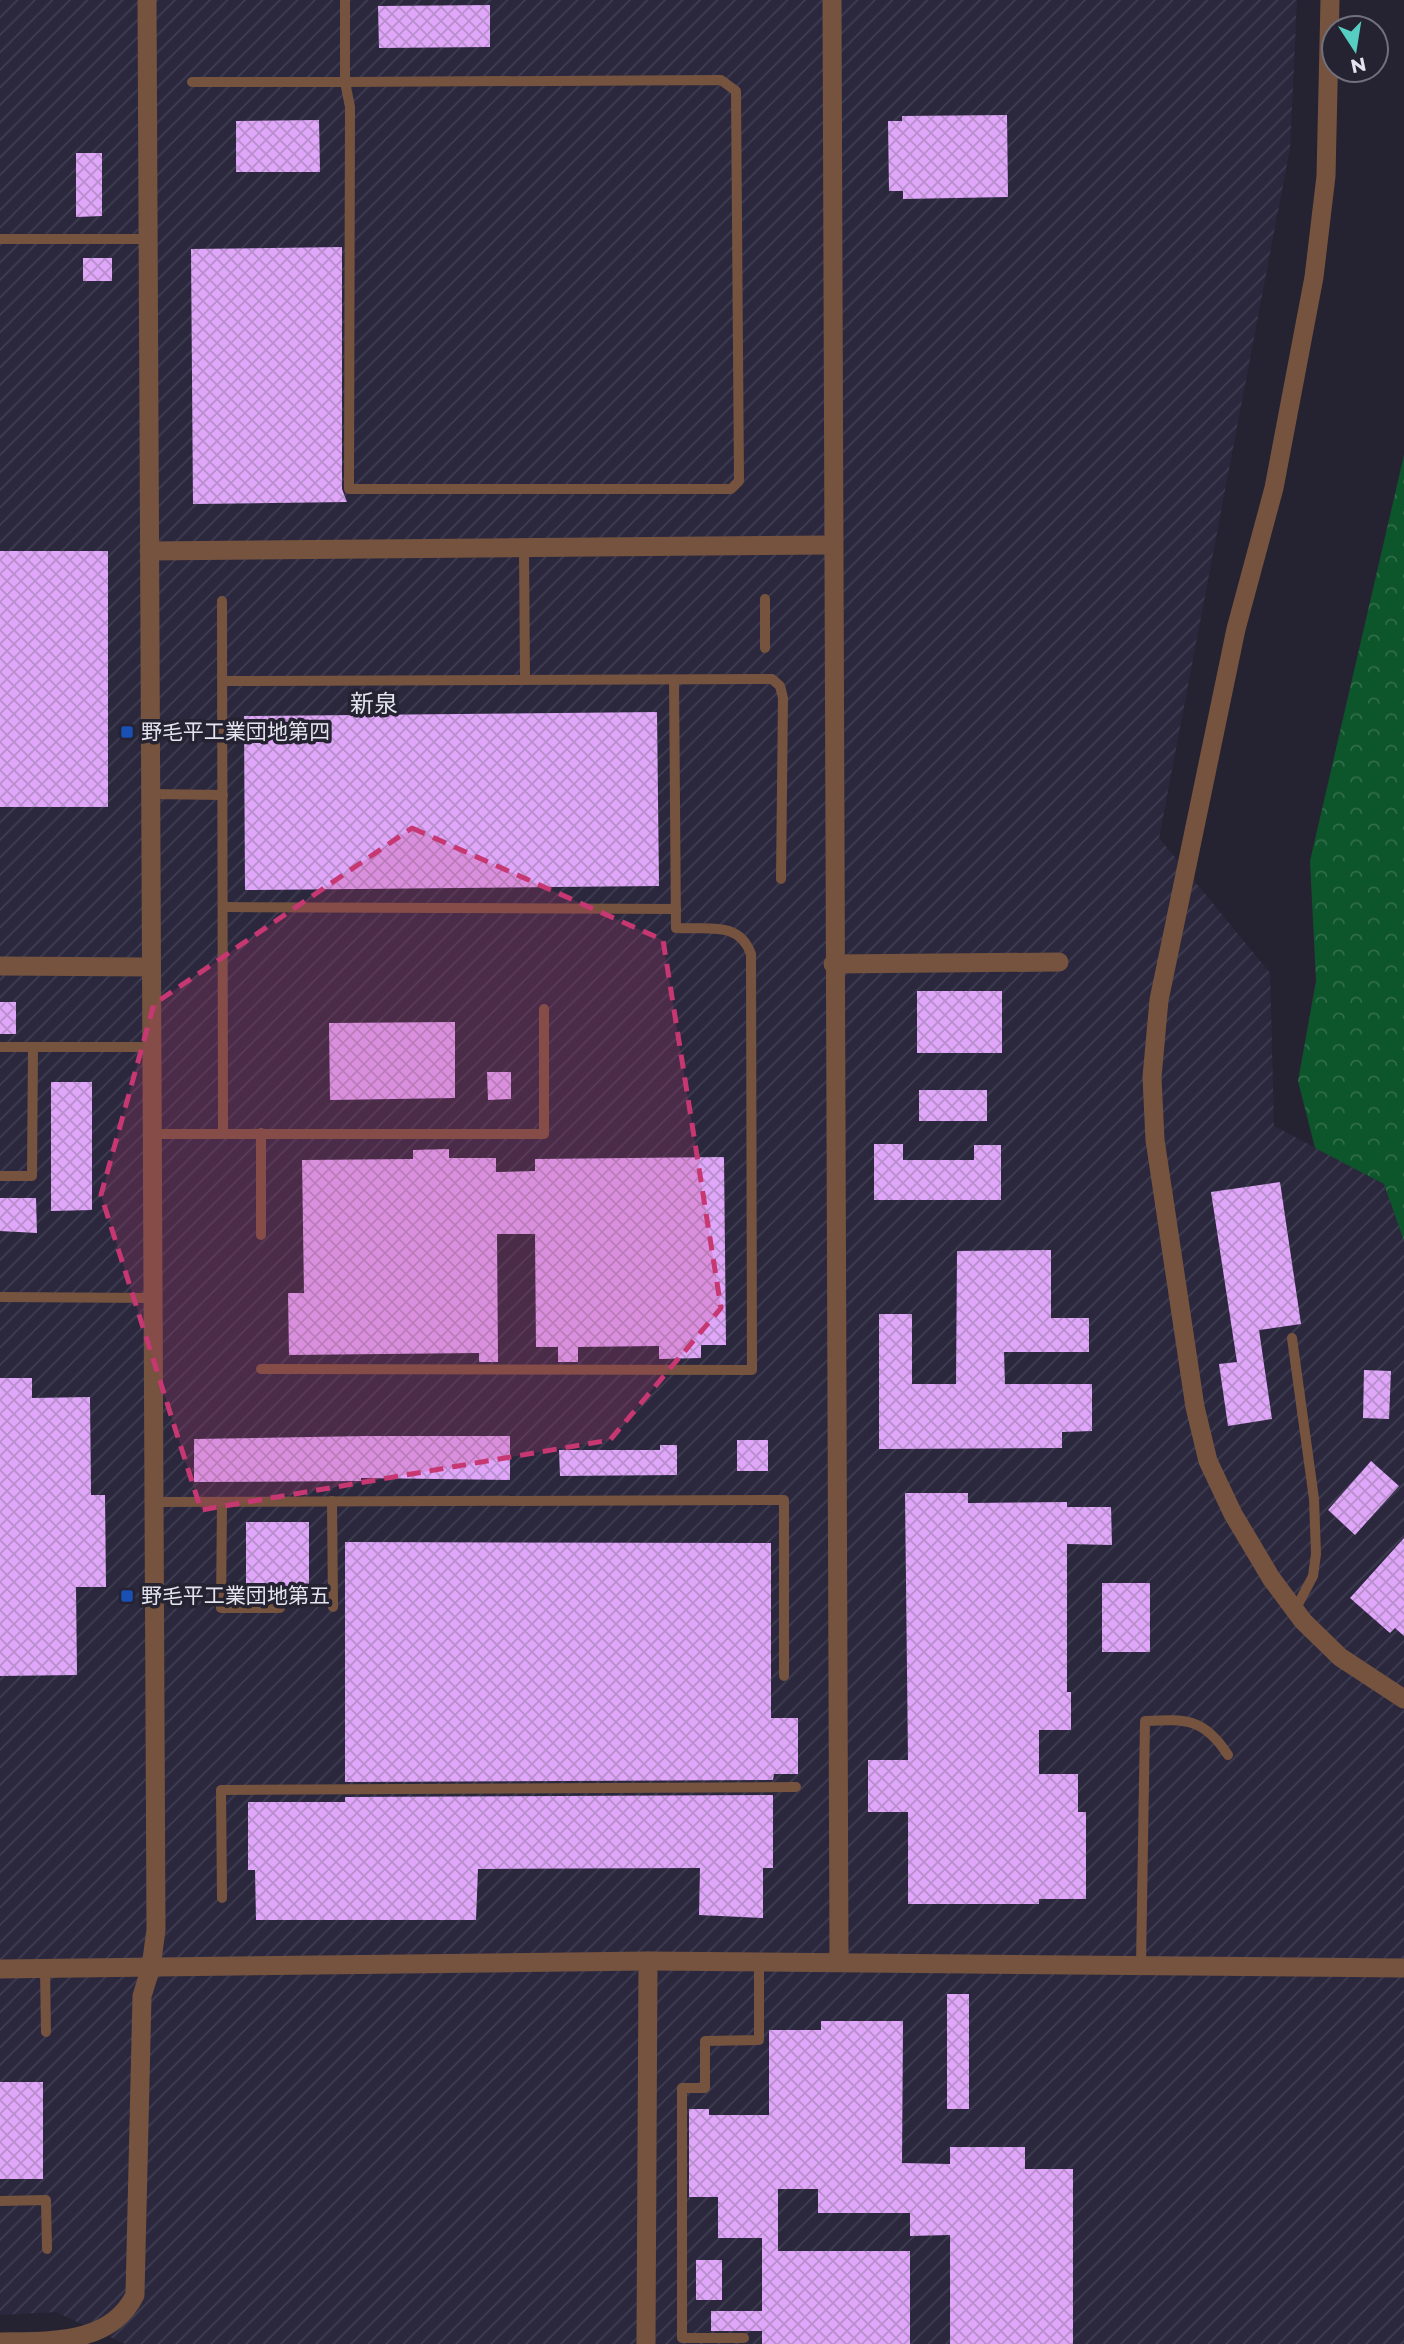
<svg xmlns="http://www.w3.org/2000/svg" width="1404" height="2344" font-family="Montserrat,'Noto Sans JP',sans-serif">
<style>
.industrial{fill:url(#industrial-furrows)}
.forest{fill:url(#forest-crowns)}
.building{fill:url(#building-cross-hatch)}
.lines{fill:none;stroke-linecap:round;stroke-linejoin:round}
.service{stroke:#76533e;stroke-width:10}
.minor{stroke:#76533e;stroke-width:19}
.tertiary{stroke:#76533e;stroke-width:19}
.marked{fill:#c73771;fill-opacity:0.2;stroke:#c73771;stroke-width:5;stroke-dasharray:14 9;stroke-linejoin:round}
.transit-dot{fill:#1a4fb4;stroke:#252332;stroke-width:2.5}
.labels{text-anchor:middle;stroke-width:7;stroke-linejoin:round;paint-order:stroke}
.poi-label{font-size:21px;fill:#e4e4ee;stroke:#252332;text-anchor:start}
.quarter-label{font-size:24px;fill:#e4e4ee;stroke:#252332}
</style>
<defs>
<pattern id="industrial-furrows" width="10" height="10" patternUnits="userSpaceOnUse" patternTransform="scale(1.75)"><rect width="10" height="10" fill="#2b283e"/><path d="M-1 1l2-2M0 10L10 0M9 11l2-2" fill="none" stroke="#3f3d51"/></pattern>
<pattern id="forest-crowns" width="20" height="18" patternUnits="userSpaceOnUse" patternTransform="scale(1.75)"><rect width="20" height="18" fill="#0d552a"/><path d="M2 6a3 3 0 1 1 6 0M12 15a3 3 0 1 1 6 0" fill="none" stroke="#306d49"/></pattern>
<pattern id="building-cross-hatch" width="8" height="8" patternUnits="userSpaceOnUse" patternTransform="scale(1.75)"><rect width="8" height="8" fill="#dfa6f9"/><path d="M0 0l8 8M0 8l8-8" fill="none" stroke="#b88ecc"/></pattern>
</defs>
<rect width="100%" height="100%" fill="#252332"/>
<path class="industrial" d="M0,0H1297L1290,148L1159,838L1270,973L1274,1126L1384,1184L1404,1241V2344H125L56,2312L0,2315Z"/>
<path class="forest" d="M1404,455V1241L1384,1184L1315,1148L1298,1081L1316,981L1310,861Z"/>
<g class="building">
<path d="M490,5V47L379,48L378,6Z"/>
<path d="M1007,115L1008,197L903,199V191H889L888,121H902V116Z"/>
<path d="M319,120L320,172H236V121Z"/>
<path d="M76,153H102V216L76,217Z"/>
<path d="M342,247V489L347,502L193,504L191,249Z"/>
<rect x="83" y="258" width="29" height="23"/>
<rect x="0" y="551" width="108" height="256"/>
<path d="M657,712L659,886L245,890L244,716Z"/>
<rect x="917" y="991" width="85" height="62"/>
<rect x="0" y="1002" width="16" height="32"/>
<path d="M455,1022V1098L330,1100L329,1023Z"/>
<path d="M487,1072H511V1099L488,1100Z"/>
<path d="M51,1082H92V1210L51,1211Z"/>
<rect x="919" y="1090" width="68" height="31"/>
<path d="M874,1144H903V1160H974V1145H1001V1200H874Z"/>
<path d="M449,1149V1158H496V1172L535,1171V1159L724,1157L726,1345H701V1358L659,1359V1346L578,1347V1362H558V1347H536L535,1234H497L498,1362H479V1353L289,1355L288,1293H304L302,1160L413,1159V1150Z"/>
<path d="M1280,1182L1301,1324L1259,1330L1272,1419L1228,1426L1219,1364L1237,1362L1211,1192Z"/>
<path d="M0,1198H36L37,1233L0,1231Z"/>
<path d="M1051,1250V1318H1089V1352H1004L1005,1384H1092V1431L1062,1432V1448L879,1449V1314H912V1384H956L957,1251Z"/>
<path d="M1364,1370L1391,1371L1389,1419L1363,1418Z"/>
<path d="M0,1378H32V1398L90,1397L91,1495H105L106,1587H76L77,1675L0,1676Z"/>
<path d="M367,1436H510V1480L361,1478V1481L194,1482V1439Z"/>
<rect x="737" y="1440" width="31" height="31"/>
<path d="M660,1445H677V1475L560,1476L559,1450H660Z"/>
<path d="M1371,1461L1399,1486L1355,1535L1328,1510Z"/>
<path d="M905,1493H968V1503L1067,1502V1507H1111L1112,1545L1067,1544V1692H1071V1730H1039V1774H1078V1812H1086V1899H1039V1904H908V1812H868V1760H908Z"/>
<rect x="246" y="1522" width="63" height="67"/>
<path d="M1404,1538V1636L1395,1628L1390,1633L1350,1598Z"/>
<path d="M345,1542L771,1543V1718H798V1774H774L773,1780L345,1782Z"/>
<rect x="1102" y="1583" width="48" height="69"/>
<path d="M773,1795V1868H763V1918L699,1915L700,1868L478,1869L476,1920H256L255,1870H248V1802H345V1797Z"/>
<rect x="947" y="1994" width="22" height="115"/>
<path d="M821,2021H903L902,2163L950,2164V2147H1025V2169H1073V2344H950V2235L910,2236V2213H818V2189H778V2251H910V2344H762V2331H711V2311H762V2238H718V2197H689V2109H709V2115H769V2030H821Z"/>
<rect x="0" y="2082" width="43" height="97"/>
<rect x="696" y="2260" width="26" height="40"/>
</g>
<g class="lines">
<g class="service">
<path d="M192,82H345L721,80L736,91L739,481L731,489H349L350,107L345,82V0"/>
<path d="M0,239H148"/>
<path d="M524,548L525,680"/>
<path d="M765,599V648"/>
<path d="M222,601L223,1134"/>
<path d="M224,681L772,679L780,686L783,698L781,879"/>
<path d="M150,794L223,795"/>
<path d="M223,907L676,909"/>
<path d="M0,1047H151"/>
<path d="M152,1134H544V1009"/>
<path d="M0,1176H32L33,1047"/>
<path d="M261,1235V1133"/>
<path d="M0,1297L153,1298"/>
<path d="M1292,1338L1314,1499L1316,1554L1313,1576L1295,1610"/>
<path d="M261,1369L752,1370L751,954C739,920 707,930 676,928L674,680"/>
<path d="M332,1501L333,1607"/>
<path d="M154,1502L784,1500V1676"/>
<path d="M222,1502L221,1608H280"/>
<path d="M222,1898L221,1790L796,1787"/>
<path d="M1141,1965L1145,1721C1187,1719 1204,1718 1228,1755"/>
<path d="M45,1969L46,2032"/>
<path d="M0,2201L46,2200L47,2249"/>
<path d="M744,2338H682V2088H705V2041L759,2040V1962"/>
</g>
<g class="minor">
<path d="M833,964L1059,962"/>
<path d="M0,966L151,967"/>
<path d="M646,2344L648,1961"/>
</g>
<g class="tertiary">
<path d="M832,0L839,1962"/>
<path d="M1330,0L1326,176L1314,277L1274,488L1236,629L1159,1000L1152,1077L1155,1140L1195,1407L1208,1461L1233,1514L1271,1578L1303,1621L1340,1657L1404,1699"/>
<path d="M149,551L832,545"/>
<path d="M0,1969L648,1961L1404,1968"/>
<path d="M0,2342C53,2341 111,2344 135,2295L142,1996L151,1967L156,1930L147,0"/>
</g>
</g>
<path class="marked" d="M412,828L663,940L721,1308L610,1440L201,1510L101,1195L154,1004Z"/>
<g class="transit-dot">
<rect x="120" y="725" width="14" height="14" rx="3.5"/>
<rect x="120" y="1589" width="14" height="14" rx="3.5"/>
</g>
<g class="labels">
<g class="poi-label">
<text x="141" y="739">野毛平工業団地第四</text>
<text x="141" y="1603">野毛平工業団地第五</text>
</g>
<g class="quarter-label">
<text x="374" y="712">新泉</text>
</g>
</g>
<g transform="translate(1355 49) rotate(168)"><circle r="33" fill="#252332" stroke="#71707d" stroke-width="2"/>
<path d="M0-5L12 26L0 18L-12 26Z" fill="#57cec2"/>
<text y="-10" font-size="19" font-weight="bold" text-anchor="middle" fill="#e4e4ee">N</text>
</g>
</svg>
